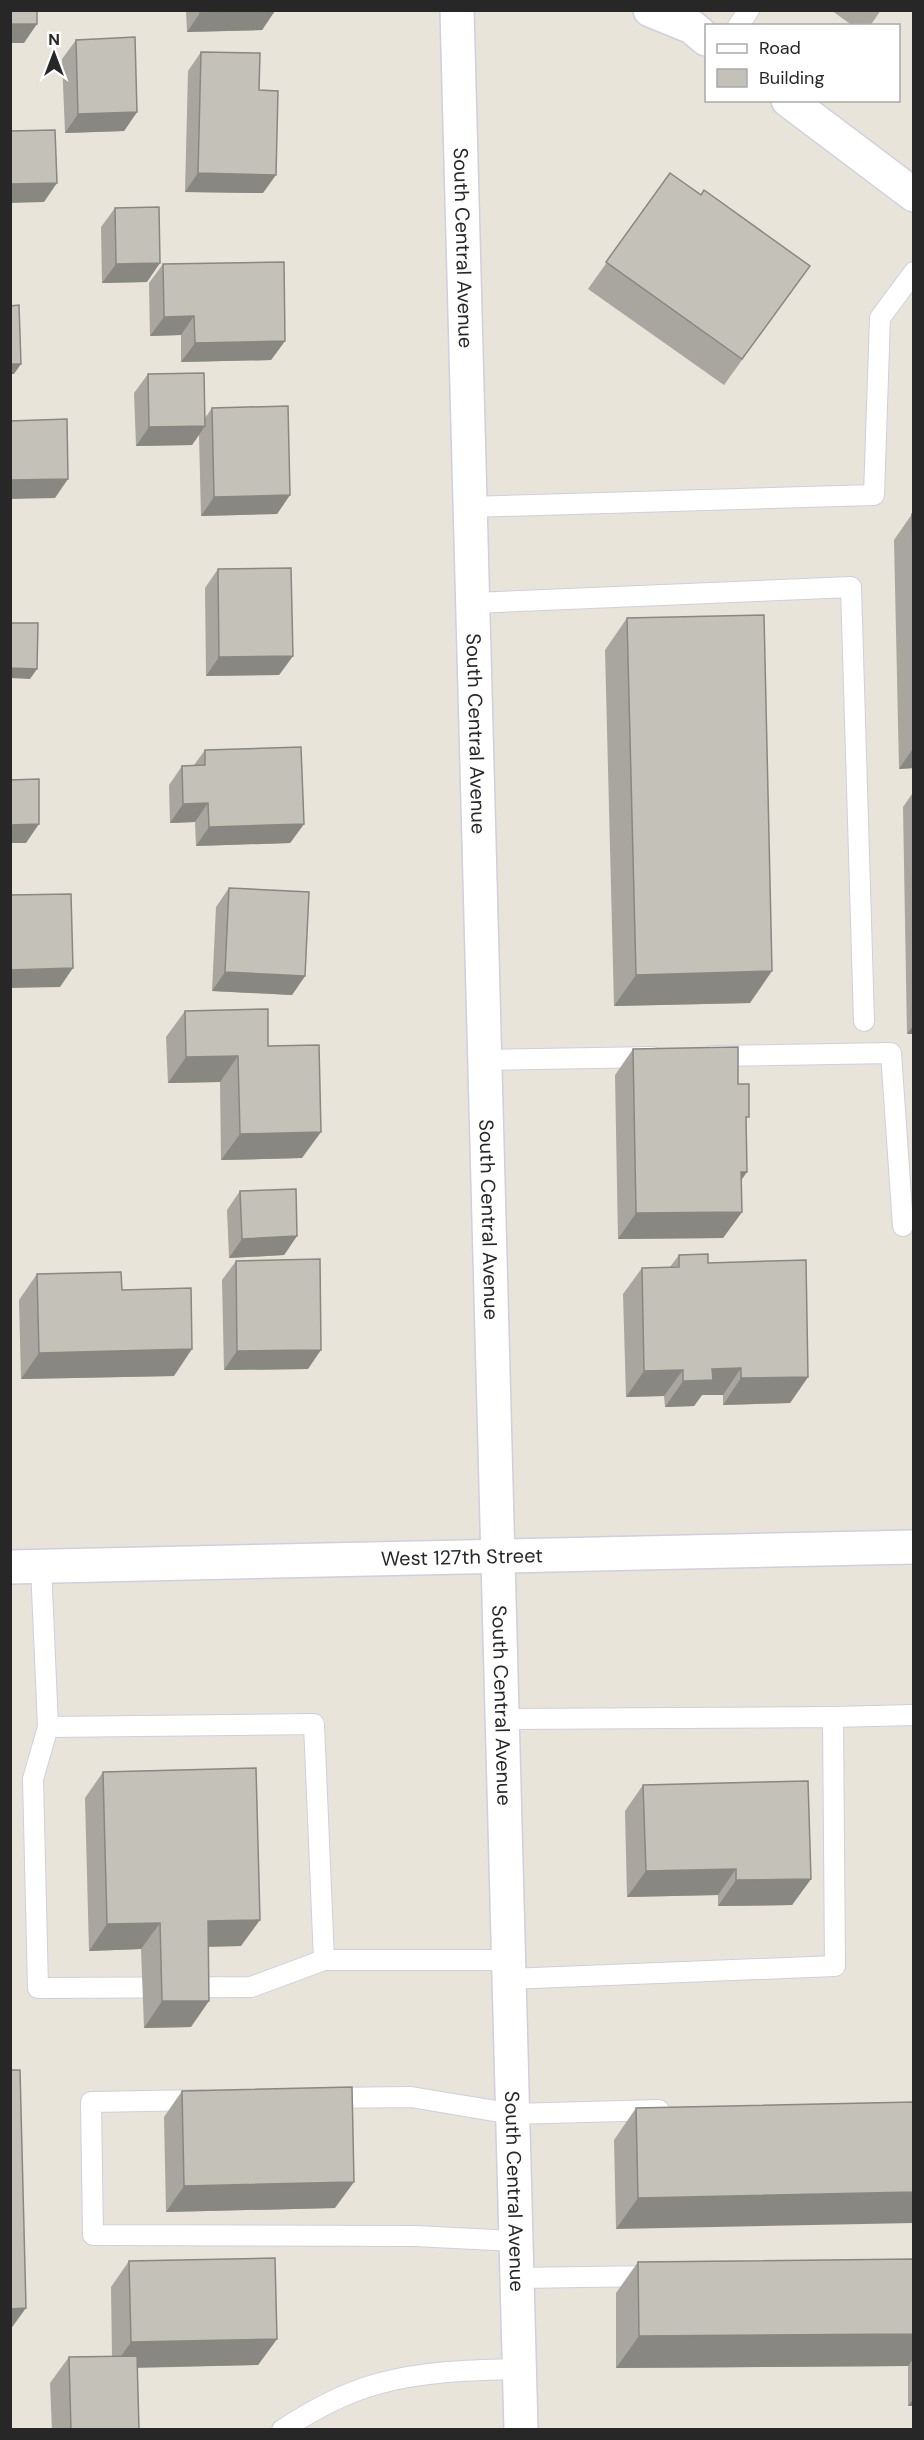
<svg xmlns="http://www.w3.org/2000/svg" width="924" height="2440" font-family="'DM Sans',sans-serif">
<style>
.lines{fill:none;stroke-linecap:round;stroke-linejoin:round}
.service-casing{stroke:#cecfdf;stroke-width:22}
.minor-casing{stroke:#cecfdf;stroke-width:36}
.tertiary-casing{stroke:#cecfdf;stroke-width:36}
.secondary-casing{stroke:#cecfdf;stroke-width:36}
.service{stroke:#fff;stroke-width:20}
.minor{stroke:#fff;stroke-width:33}
.tertiary{stroke:#fff;stroke-width:33}
.secondary{stroke:#fff;stroke-width:33}
.wall{fill:#a9a69f}
.shaded-wall{fill:#898782}
.building{fill:#c4c1b9;stroke:#898782;stroke-width:1.5}
.labels{text-anchor:middle;stroke-width:4.5;stroke-linejoin:round;paint-order:stroke}
.street-label{font-size:20px;fill:#272727;stroke:#fff}
</style>
<rect width="100%" height="100%" fill="#e9e4d9"/>
<g class="lines">
<g class="service-casing">
<g id="service">
<path d="M738,26L749,10"/>
<path d="M470,507L874,495L880,318L914,272"/>
<path d="M473,603L851,587L864,1021"/>
<path d="M712,1056L891,1053L903,1226"/>
<path d="M485,1060L653,1057"/>
<path d="M41,1566L48,1727L314,1724L324,1960H509"/>
<path d="M833,1717L914,1715"/>
<path d="M502,1719L833,1717L835,1966L509,1979"/>
<path d="M48,1727L33,1779L38,1988L251,1987L324,1960"/>
<path d="M327,2098L411,2097L513,2114L659,2110"/>
<path d="M201,2100L91,2102L93,2235L415,2236L516,2241"/>
<path d="M517,2278L653,2276"/>
<path d="M282,2430C311,2411 344,2393 377,2384C423,2371 472,2370 519,2369"/>
</g>
</g>
<g class="minor-casing">
<g id="minor">
<path d="M650,10L692,27L706,39"/>
<path d="M788,100L914,195"/>
</g>
</g>
<g class="tertiary-casing">
<g id="tertiary">
<path id="s1" d="M457,10L521,2430"/>
</g>
</g>
<g class="secondary-casing">
<g id="secondary">
<path id="s2" d="M10,1567L914,1547"/>
</g>
</g>
<use href="#service" class="service"/>
<use href="#minor" class="minor"/>
<use href="#tertiary" class="tertiary"/>
<use href="#secondary" class="secondary"/>
</g>
<g class="wall">
<path d="M186,10H275L262,30L187,32Z"/>
<path d="M831,10H881L870,26H853Z"/>
<path d="M76,40L137,112L124,131L65,133L62,59Z"/>
<path d="M201,52L259,90L263,193L185,192L188,71Z"/>
<path d="M670,173L701,194L791,292L724,385L588,289Z"/>
<path d="M115,208L147,282L102,283L101,227Z"/>
<path d="M163,264L285,341L271,360L181,362V335L150,336L149,283Z"/>
<path d="M148,374L205,418L212,408L290,495L277,514L201,516L199,435L192,445L136,446L134,393Z"/>
<path d="M912,514H914V768L899,769L894,540Z"/>
<path d="M218,569L293,656L279,675L206,676L205,588Z"/>
<path d="M627,618L750,1003L614,1006L605,650Z"/>
<path d="M205,750L304,824L290,843L196,846L195,822L170,823L169,785L182,766L194,765Z"/>
<path d="M914,791V1034H907L903,807Z"/>
<path d="M229,888L305,976L292,995L212,991L216,907Z"/>
<path d="M185,1011L268,1046L302,1158L221,1160L220,1082L168,1083L166,1037Z"/>
<path d="M633,1049L738,1084L746,1121L741,1181L742,1212L723,1238L618,1239L615,1075Z"/>
<path d="M240,1191L297,1236L284,1255L229,1258L227,1210Z"/>
<path d="M679,1255L808,1377L790,1403L723,1405V1395H702L694,1406L665,1407L664,1396L626,1397L623,1294L642,1268L670,1267Z"/>
<path d="M236,1261L308,1369L224,1370L222,1280Z"/>
<path d="M37,1274L122,1290L174,1376L21,1379L19,1300Z"/>
<path d="M103,1772L241,1946L208,1947L191,2027L144,2028L141,1949L89,1951L85,1798Z"/>
<path d="M643,1785L811,1879L792,1905L718,1906V1895L627,1897L625,1811Z"/>
<path d="M182,2091L335,2208L166,2212L164,2117Z"/>
<path d="M914,2102L616,2229L614,2140L636,2108Z"/>
<path d="M914,2259V2406H908V2366L616,2368V2293L638,2262Z"/>
<path d="M129,2261L277,2339L258,2365L137,2368L139,2430H52L50,2383L69,2357L112,2356L111,2287Z"/>
</g>
<g class="shaded-wall">
<path d="M275,11L262,30L187,32L200,13Z"/>
<path d="M10,24H37L24,43H10Z"/>
<path d="M137,112L124,131L65,133L78,114Z"/>
<path d="M198,173L276,175L263,193L185,192Z"/>
<path d="M57,183L44,202L10,203V184Z"/>
<path d="M160,263L147,282L102,283L116,264Z"/>
<path d="M194,316L181,335L150,336L164,317Z"/>
<path d="M285,341L271,360L181,362L195,343Z"/>
<path d="M10,364H21L14,374H10Z"/>
<path d="M205,426L192,445L136,446L149,427Z"/>
<path d="M68,479L55,498L10,499V480Z"/>
<path d="M290,495L277,514L201,516L214,497Z"/>
<path d="M293,656L279,675L206,676L219,657Z"/>
<path d="M10,668L37,669L30,679L10,678Z"/>
<path d="M914,747V768L899,769Z"/>
<path d="M208,803L195,822L170,823L183,804Z"/>
<path d="M39,824L26,843H10V825Z"/>
<path d="M304,824L290,843L196,846L209,827Z"/>
<path d="M73,968L60,987L10,988V970Z"/>
<path d="M772,971L750,1003L614,1006L636,975Z"/>
<path d="M225,972L305,976L292,995L212,991Z"/>
<path d="M914,1025V1034H907Z"/>
<path d="M238,1056L220,1082L168,1083L186,1057Z"/>
<path d="M321,1132L302,1158L221,1160L240,1134Z"/>
<path d="M741,1172H747L729,1198Z"/>
<path d="M742,1212L723,1238L618,1239L636,1213Z"/>
<path d="M297,1236L284,1255L229,1258L242,1239Z"/>
<path d="M192,1349L174,1376L21,1379L39,1353Z"/>
<path d="M321,1350L308,1369L224,1370L237,1351Z"/>
<path d="M741,1368L723,1395H702L694,1406L665,1407L683,1381L712,1369Z"/>
<path d="M683,1370L664,1396L626,1397L644,1371Z"/>
<path d="M808,1377L790,1403L723,1405L741,1378Z"/>
<path d="M736,1869L718,1895L627,1897L646,1871Z"/>
<path d="M811,1879L792,1905L718,1906L736,1880Z"/>
<path d="M260,1920L241,1946L189,1947L208,1921Z"/>
<path d="M160,1923L141,1949L89,1951L107,1924Z"/>
<path d="M162,2001H209L191,2027L144,2028Z"/>
<path d="M354,2182L335,2208L166,2212L184,2186Z"/>
<path d="M914,2192V2223L616,2229L638,2198Z"/>
<path d="M26,2308L10,2330V2309Z"/>
<path d="M914,2334V2358L908,2366L616,2368L639,2336Z"/>
<path d="M277,2339L258,2365L113,2368L131,2342Z"/>
<path d="M914,2398V2406H908Z"/>
</g>
<g class="building">
<rect x="10" y="10" width="27" height="14"/>
<path d="M200,10H275V11L200,13Z"/>
<path d="M135,37L137,112L78,114L76,40Z"/>
<path d="M201,52L260,53L259,90L278,91L276,175L198,173Z"/>
<path d="M55,130L57,183L10,184V131Z"/>
<path d="M670,173L701,195L704,190L810,266L742,359L606,262Z"/>
<path d="M159,207L160,263L116,264L115,208Z"/>
<path d="M284,262L285,341L195,343L194,316L164,317L163,264Z"/>
<path d="M19,305L21,364H10V306Z"/>
<path d="M204,373L205,426L149,427L148,374Z"/>
<path d="M288,406L290,495L214,497L212,408Z"/>
<path d="M67,419L68,479L10,480V421Z"/>
<path d="M912,514H914V586Z"/>
<path d="M291,568L293,656L219,657L218,569Z"/>
<path d="M764,615L772,971L636,975L627,618Z"/>
<path d="M10,623H38L37,669L10,668Z"/>
<path d="M301,747L304,824L209,827L208,803L183,804L182,766L205,765V750Z"/>
<path d="M39,779V824L10,825V780Z"/>
<path d="M229,888L309,892L305,976L225,972Z"/>
<path d="M71,894L73,968L10,970V895Z"/>
<path d="M268,1009V1046L319,1045L321,1132L240,1134L238,1056L186,1057L185,1011Z"/>
<path d="M738,1047V1084H749V1117H746L747,1172H741L742,1212L636,1213L633,1049Z"/>
<path d="M296,1189L297,1236L242,1239L240,1191Z"/>
<path d="M708,1254V1263L806,1260L808,1377L741,1378V1368L712,1369L713,1380L683,1381V1370L644,1371L642,1268L679,1267V1255Z"/>
<path d="M320,1259L321,1350L237,1351L236,1261Z"/>
<path d="M121,1272L122,1290L191,1288L192,1349L39,1353L37,1274Z"/>
<path d="M256,1768L260,1920L208,1921L209,2001H162L160,1923L107,1924L103,1772Z"/>
<path d="M808,1781L811,1879L736,1880V1869L646,1871L643,1785Z"/>
<path d="M10,1961L11,2000H10Z"/>
<path d="M10,2070H20L26,2308L10,2309Z"/>
<path d="M352,2087L354,2182L184,2186L182,2091Z"/>
<path d="M914,2102V2192L638,2198L636,2108Z"/>
<path d="M275,2258L277,2339L131,2342L129,2261Z"/>
<path d="M914,2259V2334L639,2336L638,2262Z"/>
<path d="M137,2356L139,2430H71L69,2357Z"/>
</g>
<g class="labels">
<g class="street-label">
<text dy="7" stroke="none"><textPath href="#s1" startOffset="238">South Central Avenue</textPath></text>
<text dy="7" stroke="none"><textPath href="#s1" startOffset="724">South Central Avenue</textPath></text>
<text dy="7" stroke="none"><textPath href="#s1" startOffset="1210">South Central Avenue</textPath></text>
<text dy="7" stroke="none"><textPath href="#s2" startOffset="452">West 127th Street</textPath></text>
<text dy="7" stroke="none"><textPath href="#s1" startOffset="1696">South Central Avenue</textPath></text>
<text dy="7" stroke="none"><textPath href="#s1" startOffset="2182">South Central Avenue</textPath></text>
</g>
</g>
<rect width="924" height="2440" fill="none" stroke="#272727" stroke-width="24"/>
<rect x="705" y="24" width="195" height="78" fill="#ffffff" stroke="#a9a9a9" stroke-width="1.5"/>
<rect x="717" y="44" width="30" height="9" fill="#ffffff" stroke="#a9a9a9" stroke-width="1.5"/>
<text x="759" y="54" font-size="18" fill="#272727">Road</text>
<rect x="717" y="69" width="30" height="18" fill="#c4c1b9" stroke="#a9a9a9" stroke-width="1.5"/>
<text x="759" y="84" font-size="18" fill="#272727">Building</text>
<g transform="translate(54 54)" stroke="#ffffff" stroke-width="4.5" paint-order="stroke">
<path d="M0-4.5L10 22L0 15L-10 22Z" fill="#272727"/>
<text y="-9" font-size="16" font-weight="bold" text-anchor="middle" fill="#272727">N</text>
</g>
</svg>
